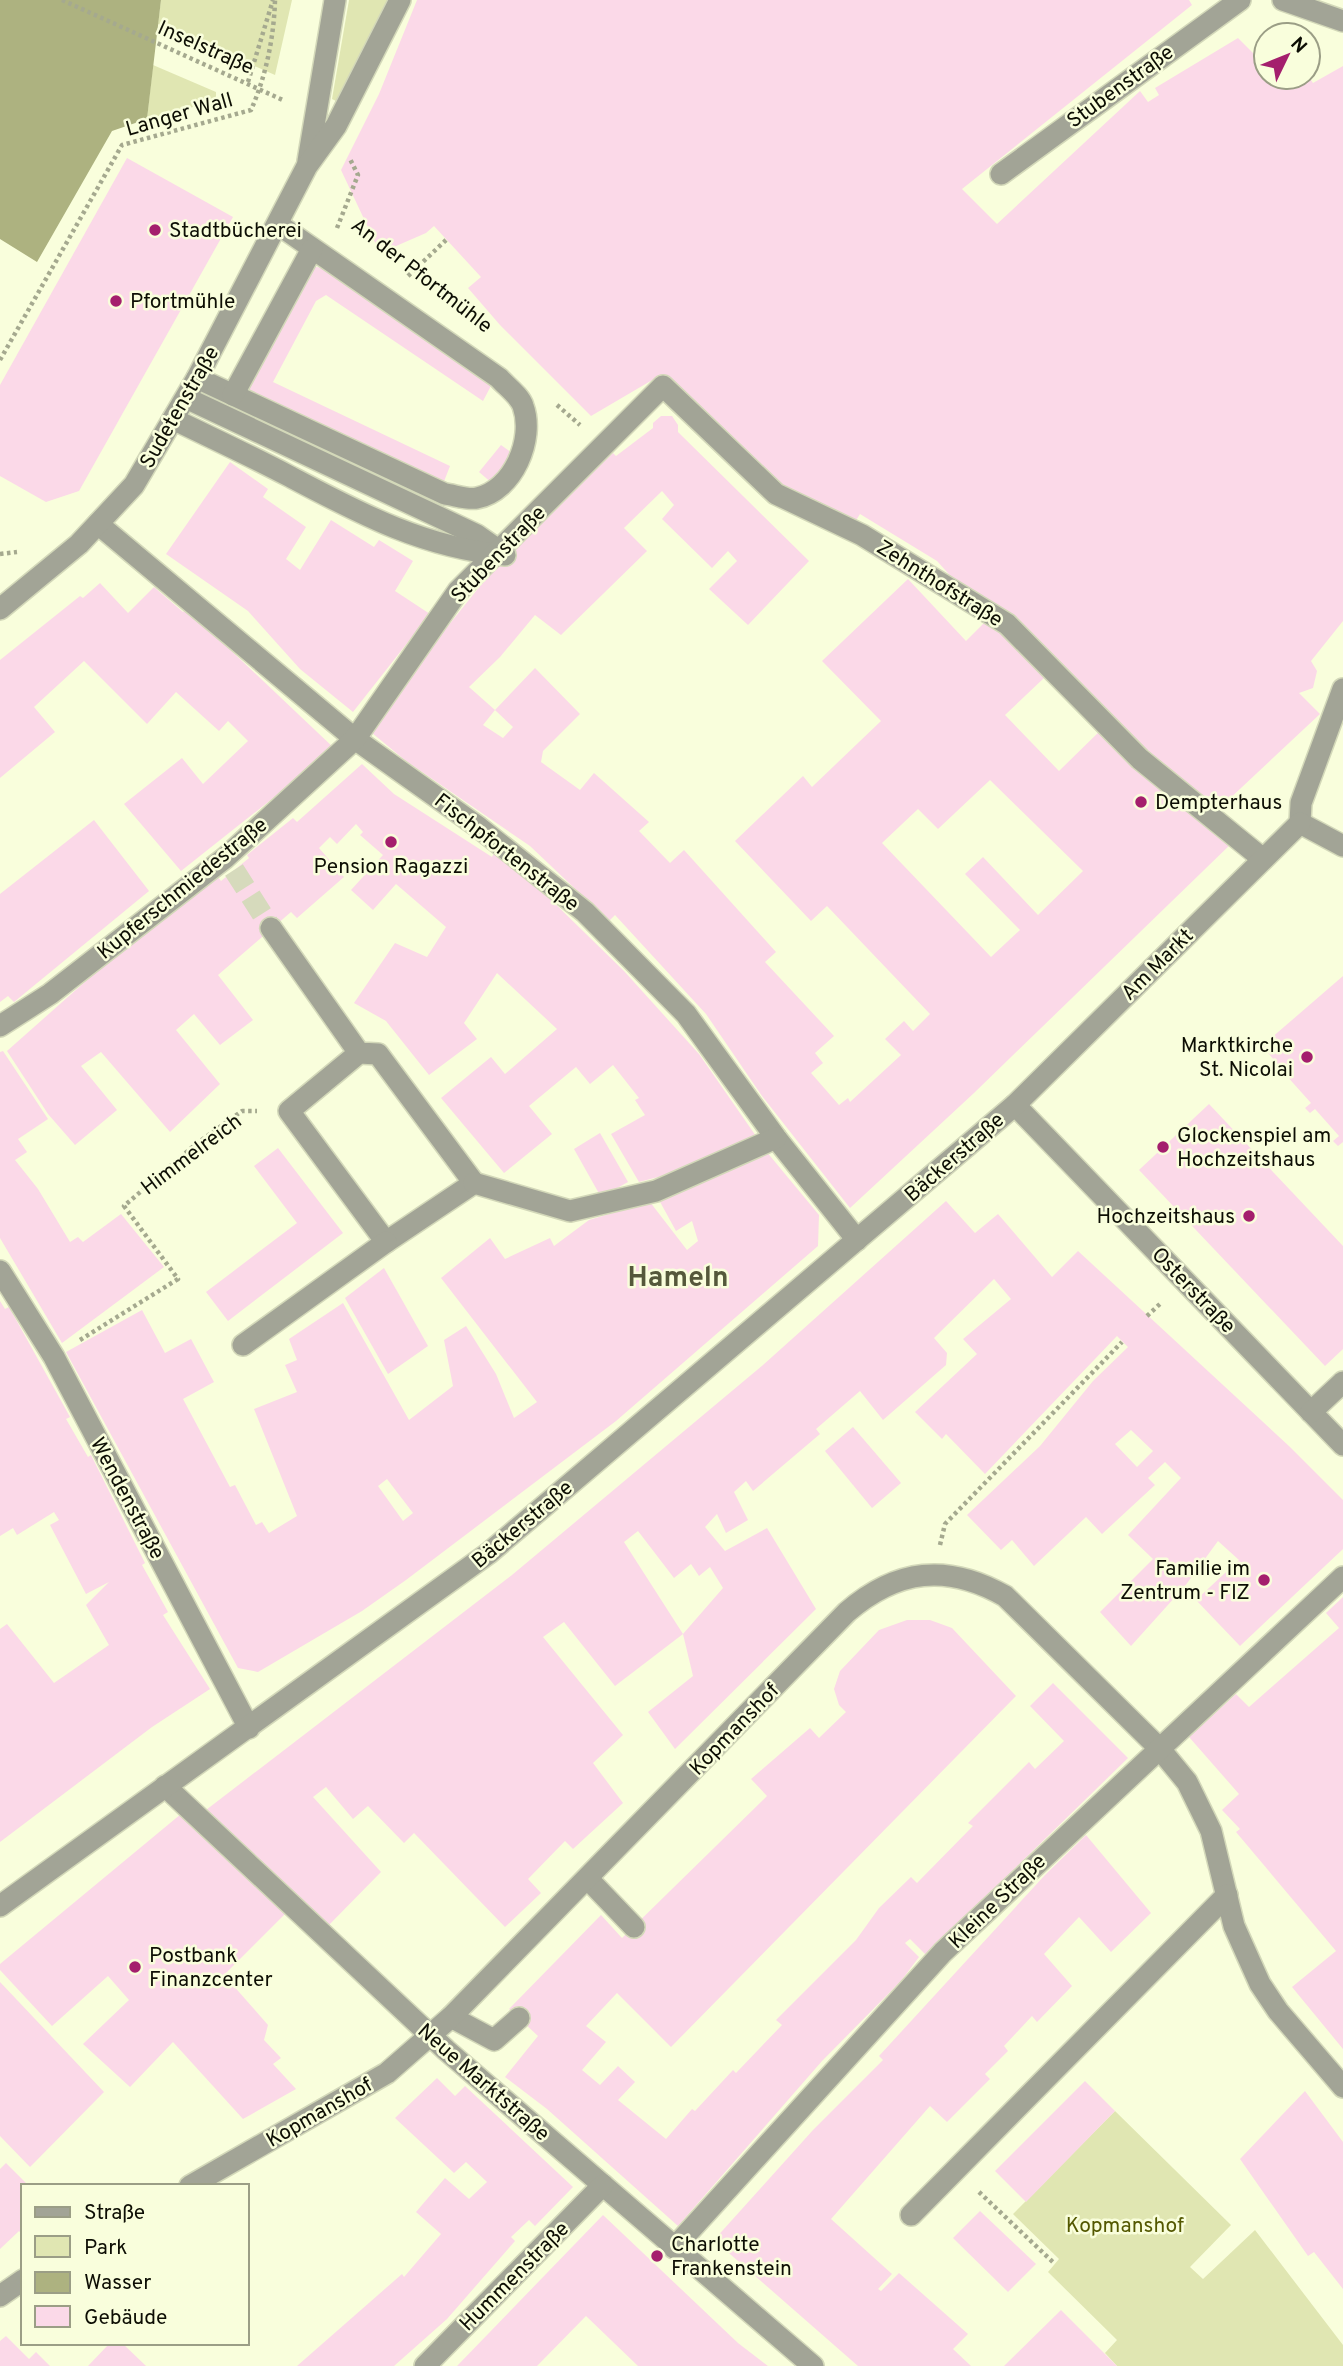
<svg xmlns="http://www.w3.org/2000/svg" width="1343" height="2366" font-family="Overpass,sans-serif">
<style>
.green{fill:#e0e6b2}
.water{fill:#adb280}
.building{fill:#fbd9e8;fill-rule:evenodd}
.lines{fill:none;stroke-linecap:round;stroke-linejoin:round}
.minor-tunnel{stroke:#d6dabc;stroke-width:21;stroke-dasharray:21 10;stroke-linecap:butt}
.minor-casing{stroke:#d3d8b9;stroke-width:24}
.path{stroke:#a5a98f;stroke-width:4.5;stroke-dasharray:3.5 3.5;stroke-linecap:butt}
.minor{stroke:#a2a496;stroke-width:21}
.poi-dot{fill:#a41f6d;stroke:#f9fedc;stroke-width:2.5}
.labels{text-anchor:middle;stroke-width:5;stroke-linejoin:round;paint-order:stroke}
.street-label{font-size:21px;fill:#0d0e04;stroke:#f9fedc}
.poi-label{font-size:21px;fill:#0d0e04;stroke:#f9fedc;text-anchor:start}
.park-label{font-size:21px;fill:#535800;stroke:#f9fedc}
.district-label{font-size:28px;font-weight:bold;fill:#55583b;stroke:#f9fedc}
</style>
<rect width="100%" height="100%" fill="#f9fedc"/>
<g class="green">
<path d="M161,0H292L275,75L158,24Z"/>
<path d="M349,0H392L340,103L332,99Z"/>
<path d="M153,65L216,92V101L147,119Z"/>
<path d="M1115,2111L1231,2225L1190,2267L1203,2279L1255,2230L1343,2345V2366H1117L1105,2353L1117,2340L1048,2272L1059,2259L1013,2214Z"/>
</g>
<path class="water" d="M0,0H161L147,119L112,131L37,262L0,239Z"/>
<g class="building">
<path d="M417,0H1189L1192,5L962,189L997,224L1140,91L1148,102L1159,95L1155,88L1238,38L1255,55L1266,49V77H1309L1313,83L1343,66V621L1311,661L1317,671L1313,688L1299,693L1320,714L1209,818L1234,841L974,1093L850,1208L762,1096L706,1014L615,915L609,921L530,846L406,761L366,728L505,555L613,453L616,456L653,428V423L661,416H672L678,425V432L809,561L748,625L709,589L737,561L728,551L712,568L662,519L674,505L662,491L624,528L647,551L561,635L535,615L500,657L469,687L495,710L535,668L580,714L543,751L541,762L580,790L594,773L649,822L639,831L670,863L684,850L776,952L765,962L834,1036L815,1053L823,1063L811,1073L839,1105L848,1098L850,1102L901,1055L885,1039L904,1021L913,1031L930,1014L827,906L811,921L735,841L803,776L812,787L881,721L822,661L908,579L966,641L988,619L1044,678L1005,715L1059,771L1106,725L1005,636L937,561L860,514L848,533L784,494L772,505L654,379L591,416L500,325L468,288L481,277L434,226L426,233L380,253L341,170L379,94ZM495,710L513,727L503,738L483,725ZM990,780L1083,871L1038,915L983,857L965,874L1020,930L991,957L882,843L918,809L938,829Z"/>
<path d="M127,158L233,217L79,491L46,502L0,476V385Z"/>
<path d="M316,267L324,268L492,384L483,401L326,295L316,301L273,382L450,466L443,484L250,395L247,389L311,269Z"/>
<path d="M501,445L516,456L493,484L479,472Z"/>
<path d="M230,462L268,489L263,497L306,527L286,559L300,570L331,520L374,547L379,540L413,561L395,591L430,614L353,712L300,669L248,611L166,554Z"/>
<path d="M100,583L128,613L154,587L183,612L187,608L225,639L222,642L335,749L181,871L124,804L182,758L203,784L248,741L228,721L219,731L176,692L147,724L84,661L34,707L55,732L0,778V660L80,596L83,598Z"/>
<path d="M362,764L394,794L492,857L495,851L542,891L624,971L699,1054L758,1139L685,1170L639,1182L611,1134L645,1115L635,1100L639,1098L613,1065L590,1084L576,1067L529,1106L552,1134L504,1173L441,1098L491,1057L505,1074L557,1029L497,973L464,1023L477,1039L429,1075L386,1021L354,1003L395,943L427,957L446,927L396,884L373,910L351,890L383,855L360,835L363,832L356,824L337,844L330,837L319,848L344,877L297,918L291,912L218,975L253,1020L220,1045L194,1014L176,1030L220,1084L170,1132L101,1052L81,1066L117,1110L75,1145L48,1114L7,1051L113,957L218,877L221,881L249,858L247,855L293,818L297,822Z"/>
<path d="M94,820L149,891L14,1002L8,996L0,1002V894Z"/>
<path d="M1343,976V1142L1338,1146L1333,1141L1339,1136L1315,1109L1310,1113L1305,1108L1311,1103L1285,1074L1280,1078L1275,1073L1281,1068L1262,1046Z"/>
<path d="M3,1051L48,1119L18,1139L27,1152L15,1160L38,1189L70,1242L78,1237L83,1242L121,1214L164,1267L62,1343L0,1238V1052Z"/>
<path d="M1209,1104L1343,1246V1349L1325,1366L1139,1170Z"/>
<path d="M600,1133L628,1182L601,1197L574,1149Z"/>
<path d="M278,1148L343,1233L228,1321L206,1292L297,1223L254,1166Z"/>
<path d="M766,1151L819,1215L818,1246L616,1421L406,1580L362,1611L258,1672L238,1668L66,1352L142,1310L165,1353L191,1339L214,1382L183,1399L230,1487L235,1485L256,1525L262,1522L269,1533L297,1516L254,1409L297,1392L285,1365L297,1360L289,1339L343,1303L409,1420L453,1386L444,1340L466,1326L496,1374L514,1418L537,1402L441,1278L490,1238L505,1259L550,1238L554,1246L589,1220L650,1202L687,1250L698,1241L692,1221L676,1231L659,1200ZM387,1479L413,1513L403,1521L378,1486Z"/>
<path d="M946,1201L975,1233L998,1214L1052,1277L1078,1251L1290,1447L1343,1500V1549L1240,1646L1196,1600L1239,1560L1218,1541L1185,1586L1131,1646L1100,1612L1153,1559L1128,1535L1181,1478L1165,1462L1148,1478L1155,1485L1102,1534L1086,1517L1034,1566L1012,1540L1001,1550L967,1515L1040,1446L1093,1381L1128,1347L1117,1336L985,1474L946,1434L942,1439L915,1412L977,1354L963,1339L1011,1299L994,1279L934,1338L947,1353L946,1365L883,1420L860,1391L816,1429L820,1434L753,1491L746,1481L734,1492L748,1520L726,1533L717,1514L705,1527L725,1551L767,1528L816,1609L675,1749L648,1712L693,1676L683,1634L723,1588L710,1567L699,1576L691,1564L674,1578L638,1531L624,1542L683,1634L615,1686L564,1622L543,1637L623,1735L593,1763L623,1803L573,1849L565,1841L528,1879L541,1893L505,1927L414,1833L404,1843L368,1806L353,1819L326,1787L313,1797L381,1872L327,1927L206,1810L512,1575L763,1365ZM1131,1430L1153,1451L1137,1467L1115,1444Z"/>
<path d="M384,1268L428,1346L388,1374L345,1298Z"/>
<path d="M0,1301L5,1309L9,1307L70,1417L66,1419L88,1457L91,1455L145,1563L142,1565L168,1612L163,1615L210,1689L152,1727L0,1842V1629L7,1624L54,1683L109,1645L86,1605L109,1582L86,1594L50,1525L59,1520L54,1512L17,1535L13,1528L0,1536Z"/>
<path d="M853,1427L901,1483L872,1508L825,1451Z"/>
<path d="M1343,1597V2049L1292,1987L1336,1951L1236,1832L1240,1829L1222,1810L1239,1794L1189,1737L1236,1694L1249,1707L1339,1628L1326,1613Z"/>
<path d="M907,1620H930L952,1628L1016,1696L671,2047L617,1993L586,2026L606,2042L582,2070L600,2085L618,2066L635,2082L618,2100L666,2139L692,2109L695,2111L733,2070L736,2073L782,2025L776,2020L856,1940L879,1908L911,1877L917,1883L973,1826L968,1823L1029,1762L1035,1769L1064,1741L1030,1706L1053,1683L1128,1758L926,1955L910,1939L905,1943L919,1957L901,1981L822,2061L678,2226L547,2109L505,2077L538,2036L509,2009L601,1915L622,1938L767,1796L751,1779L810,1728L819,1738L846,1712L839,1705L834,1689L840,1671L879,1630Z"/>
<path d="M181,1814L286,1913L224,1975L268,2025L264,2040L281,2058L273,2064L296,2089L243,2119L173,2042L130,2087L83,2044L129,2000L108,1976L52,2026L0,1970V1964Z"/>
<path d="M1086,1835L1151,1913L1111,1952L1079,1917L1044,1954L1072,1986L1037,2022L1032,2016L1004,2046L1008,2051L985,2074L990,2079L947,2122L930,2106L831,2219L892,2274L878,2289L881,2291L899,2273L968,2334L953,2349L971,2366H858L714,2240L813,2130L883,2060L879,2056L1045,1875Z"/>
<path d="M0,1982L104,2092L30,2167L0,2136Z"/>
<path d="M437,2078L455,2096L465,2086L573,2187L535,2226L529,2220L511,2237L515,2241L447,2319L394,2366H297L402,2274L404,2277L441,2234L416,2212L445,2178L469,2199L487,2182L466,2162L454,2173L395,2118Z"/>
<path d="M1085,2081L1115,2111L1026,2202L995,2171Z"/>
<path d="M1305,2091L1343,2142V2289L1314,2252L1308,2256L1240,2159Z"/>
<path d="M6,2163L29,2186H23V2236L19,2231L0,2249V2169Z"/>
<path d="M980,2211L1036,2264L1008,2292L953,2238Z"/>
<path d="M603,2215L738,2343L768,2366H638L586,2316L537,2366H457Z"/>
<path d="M1061,2310L1117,2366H1004Z"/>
<path d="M6,2336L29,2359L36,2352L50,2366H0V2341Z"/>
<path d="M110,2343H122L146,2366H88Z"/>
</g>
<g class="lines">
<path class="minor-tunnel" d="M234,870L271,928"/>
<g class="minor-casing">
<g id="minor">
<path d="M1283,0L1343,21"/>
<path d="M308,161L335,0"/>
<path d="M1001,174L1240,0"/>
<path d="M197,378L445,494C454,495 468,500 477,498C513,491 535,439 523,406C520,396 506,386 499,378L279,225"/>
<path d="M233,395L312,249"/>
<path d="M186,398L477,535L504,554"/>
<path d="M173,419C212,438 251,456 289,476C359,513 424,548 505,555"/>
<path d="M98,524L355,739L477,826L585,912L686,1014L776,1138L857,1240"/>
<path d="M0,609L79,544L134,485L197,378L307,166L336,126L400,0"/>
<path d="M1300,823L1301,803L1343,689"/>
<path d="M1300,823L1343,846"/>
<path d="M271,928L359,1053L289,1111L386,1242L474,1183L378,1054L359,1053"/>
<path d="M0,1026L50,994L225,858L355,739L458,591L663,386L776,494L862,535L1007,624L1140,759L1263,859"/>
<path d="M1015,1105L1343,1445"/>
<path d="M474,1183L570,1211L656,1191L776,1138"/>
<path d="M0,1271L54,1357L249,1728"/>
<path d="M243,1345L386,1242"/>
<path d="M1311,1412L1343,1382"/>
<path d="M165,1786L446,2050L813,2366"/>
<path d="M588,1879L634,1927"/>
<path d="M0,1906L489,1553L1015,1105L1300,823"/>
<path d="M451,2017L494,2040L519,2018"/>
<path d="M190,2186L387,2073L451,2017L847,1612C897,1569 947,1563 1005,1596L1159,1748L1187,1782L1211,1831L1234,1926L1260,1984L1278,2011L1343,2087"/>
<path d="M911,2215L1227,1895"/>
<path d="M674,2248L943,1952L1343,1577"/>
<path d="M0,2296L23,2280"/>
<path d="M425,2366L603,2185"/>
</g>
</g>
<g class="path">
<path d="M62,0L285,101"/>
<path d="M248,82L273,0"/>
<path d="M337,228L358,175L350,159"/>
<path d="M408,276L446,240"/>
<path d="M0,360L122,145L251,110C266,76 274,37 275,0"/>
<path d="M557,405L580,425"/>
<path d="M0,554L17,552"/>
<path d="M1147,1316L1161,1303"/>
<path d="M80,1340L178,1279L124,1206L196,1144L242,1111H257"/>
<path d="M940,1545L945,1524L1122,1342"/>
<path d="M979,2192L1055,2264"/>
</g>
<use href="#minor" class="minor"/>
</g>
<g class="poi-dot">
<circle cx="155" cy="230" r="7"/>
<circle cx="116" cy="301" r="7"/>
<circle cx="1141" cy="802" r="7"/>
<circle cx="391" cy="842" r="7"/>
<circle cx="1307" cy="1057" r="7"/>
<circle cx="1163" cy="1147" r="7"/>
<circle cx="1249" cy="1216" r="7"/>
<circle cx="1264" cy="1580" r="7"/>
<circle cx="135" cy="1967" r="7"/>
<circle cx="657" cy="2256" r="7"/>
</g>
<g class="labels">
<g class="street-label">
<text transform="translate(206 47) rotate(24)" y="7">Inselstraße</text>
<text transform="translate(1120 86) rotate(-36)" y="7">Stubenstraße</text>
<text transform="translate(179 114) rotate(-16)" y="7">Langer Wall</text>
<text transform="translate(422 275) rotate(38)" y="7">An der Pfortmühle</text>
<text transform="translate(179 407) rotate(-60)" y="7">Sudetenstraße</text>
<text transform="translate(498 554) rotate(-46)" y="7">Stubenstraße</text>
<text transform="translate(940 583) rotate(32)" y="7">Zehnthofstraße</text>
<text transform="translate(507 852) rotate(38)" y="7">Fischpfortenstraße</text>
<text transform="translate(182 888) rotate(-39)" y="7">Kupferschmiedestraße</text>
<text transform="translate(1157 964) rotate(-45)" y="7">Am Markt</text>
<text transform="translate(191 1154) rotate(-37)" y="7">Himmelreich</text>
<text transform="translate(954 1157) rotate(-41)" y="7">Bäckerstraße</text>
<text transform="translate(1194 1290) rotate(46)" y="7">Osterstraße</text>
<text transform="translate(128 1498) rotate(62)" y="7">Wendenstraße</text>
<text transform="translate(522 1524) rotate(-40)" y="7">Bäckerstraße</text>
<text transform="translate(734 1729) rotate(-46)" y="7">Kopmanshof</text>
<text transform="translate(997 1901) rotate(-44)" y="7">Kleine Straße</text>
<text transform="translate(484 2082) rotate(41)" y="7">Neue Marktstraße</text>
<text transform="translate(319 2112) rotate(-30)" y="7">Kopmanshof</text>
<text transform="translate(514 2276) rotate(-45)" y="7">Hummenstraße</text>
</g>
<g class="poi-label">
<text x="169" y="237">Stadtbücherei</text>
<text x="130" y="308">Pfortmühle</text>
<text x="1155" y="809">Dempterhaus</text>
<text x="391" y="873" text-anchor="middle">Pension Ragazzi</text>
<text x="1293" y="1052" text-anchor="end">Marktkirche<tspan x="1293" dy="24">St. Nicolai</tspan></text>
<text x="1177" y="1142">Glockenspiel am<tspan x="1177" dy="24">Hochzeitshaus</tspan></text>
<text x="1235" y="1223" text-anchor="end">Hochzeitshaus</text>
<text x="1250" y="1575" text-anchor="end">Familie im<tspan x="1250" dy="24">Zentrum - FIZ</tspan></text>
<text x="149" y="1962">Postbank<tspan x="149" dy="24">Finanzcenter</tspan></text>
<text x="671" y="2251">Charlotte<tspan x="671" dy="24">Frankenstein</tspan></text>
</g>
<g class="park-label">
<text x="1125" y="2232">Kopmanshof</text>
</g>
<g class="district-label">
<text x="678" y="1286">Hameln</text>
</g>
</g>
<rect x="21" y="2184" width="228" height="161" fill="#f9fedc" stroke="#9b9e86" stroke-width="2"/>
<rect x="35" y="2207" width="35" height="10" fill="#a2a496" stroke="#9b9e86" stroke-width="2"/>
<text x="84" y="2219" font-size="21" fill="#0d0e04">Straße</text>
<rect x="35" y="2236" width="35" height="21" fill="#e0e6b2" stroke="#9b9e86" stroke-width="2"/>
<text x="84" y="2254" font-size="21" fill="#0d0e04">Park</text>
<rect x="35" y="2272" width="35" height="21" fill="#adb280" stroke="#9b9e86" stroke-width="2"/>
<text x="84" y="2289" font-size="21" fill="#0d0e04">Wasser</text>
<rect x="35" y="2306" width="35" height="21" fill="#fbd9e8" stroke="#9b9e86" stroke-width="2"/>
<text x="84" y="2324" font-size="21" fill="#0d0e04">Gebäude</text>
<g transform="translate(1287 56) rotate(47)"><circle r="33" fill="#f9fedc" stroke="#9b9e86" stroke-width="2"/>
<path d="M0-5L12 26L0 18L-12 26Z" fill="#a41f6d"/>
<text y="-10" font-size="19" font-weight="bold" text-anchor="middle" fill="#0d0e04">N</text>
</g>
</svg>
